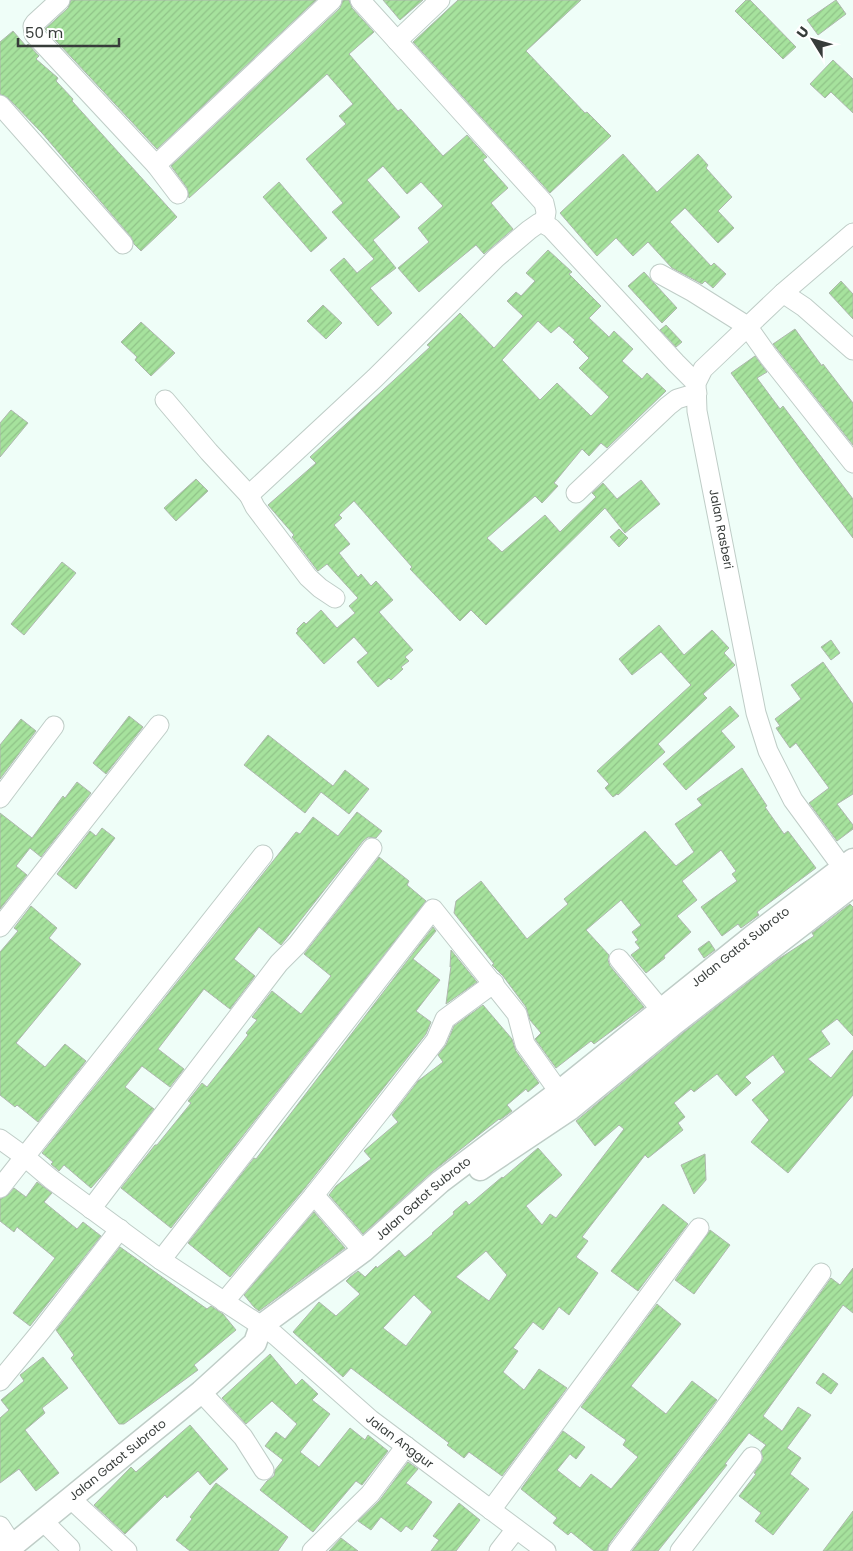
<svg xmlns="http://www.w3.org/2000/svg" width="853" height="1551" font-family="Poppins,sans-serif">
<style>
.building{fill:url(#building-hatch);stroke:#aeb7ad;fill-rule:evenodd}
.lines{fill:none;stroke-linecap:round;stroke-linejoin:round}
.minor-casing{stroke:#bfcdc7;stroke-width:21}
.major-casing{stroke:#bfcdc7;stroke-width:25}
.minor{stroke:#fff;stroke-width:19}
.major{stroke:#fff;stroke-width:22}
.labels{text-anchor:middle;stroke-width:4.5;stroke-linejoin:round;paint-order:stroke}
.street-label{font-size:12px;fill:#373c3a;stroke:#fff}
</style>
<defs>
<pattern id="building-hatch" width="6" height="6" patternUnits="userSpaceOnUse" patternTransform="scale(1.25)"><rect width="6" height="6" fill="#a6e29d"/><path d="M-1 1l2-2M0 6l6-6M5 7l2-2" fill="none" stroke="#90c388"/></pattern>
</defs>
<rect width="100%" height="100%" fill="#effef8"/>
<g class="building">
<path d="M71,0H316L157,149L45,29L68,8Z"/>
<path d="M343,0H349L352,8L374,32L349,54L398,111L401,109L443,156L467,135L487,157L483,160L508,188L491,203L513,229L484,254L476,245L419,292L398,268L429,242L418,228L443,206L421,182L407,194L383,166L367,180L400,217L373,240L396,268L370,288L392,313L378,326L330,270L344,258L357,273L374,259L332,212L343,203L306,159L346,124L339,116L353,104L327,74L189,198L187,188L171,166L340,8Z"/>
<path d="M383,0H423L400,20Z"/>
<path d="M458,0H581L526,51L585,113L587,112L611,136L550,193L413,42Z"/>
<path d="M746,0H750L796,47L783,59L735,11Z"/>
<path d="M836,0L846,14L818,35L807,20Z"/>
<path d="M13,31L26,46L28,44L39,56L36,59L58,78L56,81L73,99L72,101L177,217L141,251L134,244L131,237L42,133L8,98L0,94V42Z"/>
<path d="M833,60L853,79V113L831,92L825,98L810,84Z"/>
<path d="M623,154L657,192L698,154L708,165L706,168L732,197L718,211L734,228L718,243L685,208L670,222L711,266L714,263L726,274L713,288L705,281L702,284L672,268L648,242L633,256L616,238L597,256L560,213Z"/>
<path d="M279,182L327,238L311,252L263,197Z"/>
<path d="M548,250L572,272L569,274L601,306L589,318L609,337L614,331L633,349L622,361L642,379L647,373L666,391L607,448L601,443L589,456L582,449L554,483L558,486L542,503L535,496L487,538L502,552L545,515L560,532L596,497L592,493L603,483L617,499L641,480L660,504L625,533L605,508L486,625L471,610L460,621L410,569L412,567L354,501L339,515L342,518L334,525L350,544L339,553L358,577L361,574L371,586L376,581L393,600L379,612L413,650L405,657L409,661L401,667L403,669L391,680L389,678L378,687L357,662L368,653L354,637L324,664L296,633L298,631L297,629L304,622L306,624L321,610L337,628L355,613L349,606L358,598L327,564L318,571L317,570L292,537L294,535L268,505L316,463L310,457L430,347L427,345L460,313L494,348L523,316L507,301L516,292L521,296L535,281L526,273ZM538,321L551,333L559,326L575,340L573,342L589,358L579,368L609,397L591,416L557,383L540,400L502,360Z"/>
<path d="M644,272L677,308L662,323L628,286Z"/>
<path d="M841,281L853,294V319L829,293Z"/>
<path d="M323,305L342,323L326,339L307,321Z"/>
<path d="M141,322L175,353L151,376L135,360L137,357L121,342Z"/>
<path d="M666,325L682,342L676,347L660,330Z"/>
<path d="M795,329L822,366L823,364L853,403V445L773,344Z"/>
<path d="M755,356L767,372L757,378L780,409L783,406L853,499V538L801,470L731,373Z"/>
<path d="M11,410L28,423L0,457V423Z"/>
<path d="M196,479L208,491L176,521L164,508Z"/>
<path d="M619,529L628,538L619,547L610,537Z"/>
<path d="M62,562L76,573L24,635L11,624Z"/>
<path d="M659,625L684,655L712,630L729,648L724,653L735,665L703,694L707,698L658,744L665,752L618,795L617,794L613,797L605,788L609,784L597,771L691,685L661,652L632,675L619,659Z"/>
<path d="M831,640L840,653L831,660L821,647Z"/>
<path d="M823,662L853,704V794L837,804L853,825V829L837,841L809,803L829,788L796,743L790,748L776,728L780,726L775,719L801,699L791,685Z"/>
<path d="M730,706L739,716L721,731L735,747L686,790L663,764Z"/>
<path d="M129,716L143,727L106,774L93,763Z"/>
<path d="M21,719L36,731L0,779V745Z"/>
<path d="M268,735L333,786L345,770L369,789L349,814L321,792L305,813L244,765Z"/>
<path d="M742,768L767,806L765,807L784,834L788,831L816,868L757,912L759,915L741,928L738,924L722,936L701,907L737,881L732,874L736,871L721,850L682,881L697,900L677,916L691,932L664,956L665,958L646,973L631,955L640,948L635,942L638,940L632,932L641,925L621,900L586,930L609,955L608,960L610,966L644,1007L594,1044L591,1041L556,1068L535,1039L541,1033L530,1020L526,1007L503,976L492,965L494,964L454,913L456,901L481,881L527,939L568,904L564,899L645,831L676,866L694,852L675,824L702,805L697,799Z"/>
<path d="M77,782L91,793L41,857L30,848L16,866L27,875L0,909V813L32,838L63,796L65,798Z"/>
<path d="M357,812L382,831L376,838L368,837L363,841L281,945L259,927L234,959L255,976L230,1009L204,989L158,1049L184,1069L170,1087L142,1066L125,1087L154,1109L106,1171L91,1188L64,1165L59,1171L51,1164L53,1162L42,1153L296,832L300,834L313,817L338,836Z"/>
<path d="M102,828L115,838L76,889L57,874L90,831L96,836Z"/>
<path d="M379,857L409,881L407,885L426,901L171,1228L121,1188L155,1145H157L191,1103L188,1101L202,1083L207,1087L248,1035L246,1033L257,1020L252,1017L272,991L301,1014L331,976L304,954Z"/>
<path d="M850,904L853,907V1036L837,1019L821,1031L830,1044L808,1059L831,1078L853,1050V1095L788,1173L751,1142L769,1120L752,1100L785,1072L773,1055L745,1077L751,1083L736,1096L717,1074L694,1092L691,1089L674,1103L685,1117L678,1123L683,1130L648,1158L645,1155L582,1237L588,1241L576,1257L598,1273L569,1315L559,1307L543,1330L533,1322L513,1348L518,1351L503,1372L524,1390L539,1369L567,1388L502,1476L469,1452L464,1458L447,1445L449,1443L351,1368L343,1377L293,1332L319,1302L336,1316L360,1294L346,1281L350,1277L358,1271L365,1277L376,1266L377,1268L399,1250L405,1257L433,1234L432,1233L454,1214L453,1212L466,1201L469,1205L502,1177L503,1178L538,1148L562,1175L526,1206L542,1225L550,1214L556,1218L624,1129L619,1125L595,1146L576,1121L684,1032L777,960L814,936L812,933ZM486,1251L507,1275L489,1301L456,1277ZM414,1295L432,1312L406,1346L383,1328Z"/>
<path d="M31,906L57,928L49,938L81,964L16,1043L45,1067L65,1044L86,1061L38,1122L17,1105L15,1107L0,1095V952L18,931L14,928Z"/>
<path d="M433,927L436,931L413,959L440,980L416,1011L431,1022L426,1034L305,1188L230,1277L188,1243L254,1158L256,1159Z"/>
<path d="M709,941L715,950L704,958L698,949Z"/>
<path d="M451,950L477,982L446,1004L451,966L450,967Z"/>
<path d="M483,1005L512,1039L516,1051L539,1083L528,1092L526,1089L507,1105L512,1111L500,1120L499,1119L432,1172L363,1234L329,1195L336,1186L371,1159L364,1151L398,1122L392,1115L418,1081L443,1062L438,1055L446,1045L454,1026Z"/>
<path d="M705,1154L706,1180L694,1194L681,1165Z"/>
<path d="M37,1182L52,1193L44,1202L77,1229L83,1222L101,1236L30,1326L13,1313L55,1258L17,1227L14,1232L0,1221V1199L8,1195L14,1188L26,1197Z"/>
<path d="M663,1204L688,1224L638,1291L611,1271Z"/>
<path d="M314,1212L345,1248L259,1311L254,1307L244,1295Z"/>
<path d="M710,1230L730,1245L694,1294L675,1280Z"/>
<path d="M120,1247L207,1309L211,1306L223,1314L236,1330L194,1365L198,1370L124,1424H119L71,1358L74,1355L56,1330Z"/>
<path d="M853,1268V1313L843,1305L763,1416L782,1431L798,1407L811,1415L787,1448L801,1458L790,1474L809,1489L773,1535L755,1521L761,1513L739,1496L756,1474L754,1473L763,1459L761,1451L766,1445L749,1433L725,1464L727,1465L658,1551H632L729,1422L831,1278L840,1285Z"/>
<path d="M657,1304L681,1324L631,1386L666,1414L692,1381L717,1400L609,1544L607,1551H594L571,1532L568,1535L553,1523L557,1518L521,1489L563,1431L585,1447L576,1459L570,1454L557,1470L580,1488L591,1474L611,1489L638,1457L623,1445L626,1440L581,1407Z"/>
<path d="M270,1354L296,1385L302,1379L318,1394L312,1400L330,1414L300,1452L319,1467L350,1428L365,1440L368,1435L388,1451L362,1485L356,1481L313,1532L260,1490L267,1481L274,1476L275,1470L283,1460L265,1446L276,1432L285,1439L297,1424L272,1401L246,1424L222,1398Z"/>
<path d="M43,1357L68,1388L42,1408L45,1413L25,1430L59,1473L36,1491L19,1469L0,1483V1418L9,1410L1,1400L24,1381L20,1375Z"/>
<path d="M823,1373L838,1384L831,1394L816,1383Z"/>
<path d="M190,1425L228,1469L210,1485L198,1471L167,1498L165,1495L125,1534L94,1505L131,1467L136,1472Z"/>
<path d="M408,1462L418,1469L406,1483L432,1502L412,1530L406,1526L401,1532L381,1517L371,1530L358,1521L379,1501Z"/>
<path d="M216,1483L288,1537L278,1551H190L176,1540L192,1519L190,1517Z"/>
<path d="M459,1503L480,1520L456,1551H431L439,1540L433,1536Z"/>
<path d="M853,1511V1551H823Z"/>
<path d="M341,1538L358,1551H329Z"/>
</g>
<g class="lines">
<g class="minor-casing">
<g id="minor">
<path d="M60,0L35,23L33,26L34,34L156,165L178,194"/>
<path d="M360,0L544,203L546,212L544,224"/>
<path d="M397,41L440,0"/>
<path d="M0,105L123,244"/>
<path d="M156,165L332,0"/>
<path d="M660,274L693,292L747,326L769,357L853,463"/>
<path d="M783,293L804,307L853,350"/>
<path d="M165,400L209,452L249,495"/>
<path d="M576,493L668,406L677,399L697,393"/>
<path d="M335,598L320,588L308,577L255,507L249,495L375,378L496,258L529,230L539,223L544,224L551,228L676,363L696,383"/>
<path d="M0,798L54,726"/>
<path d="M851,879L793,800L768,751L756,713L697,411L696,383L703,369L783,293L853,233"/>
<path d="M0,927L159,725"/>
<path d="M619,959L662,1011"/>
<path id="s1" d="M0,1139L25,1157L51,1179L161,1260L275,1335L371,1420L546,1551"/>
<path d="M0,1188L263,855"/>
<path d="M314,1195L363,1251"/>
<path d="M91,1209L279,963L297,945L372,848"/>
<path d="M161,1260L433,909L517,1014L525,1044L567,1103"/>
<path d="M224,1302L314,1195L387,1103L436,1040L445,1019L494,983"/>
<path d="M0,1381L42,1330L120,1229"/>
<path d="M201,1392L243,1437L264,1470"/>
<path d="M71,1499L127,1551"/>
<path d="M491,1510L699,1228"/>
<path d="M44,1522L70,1548"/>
<path d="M0,1526L13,1546"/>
<path d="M312,1551L370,1494L406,1446"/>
<path d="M499,1551L516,1529"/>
<path d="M618,1551L720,1415L821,1273"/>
<path d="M680,1551L752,1457"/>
</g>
</g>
<g class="major-casing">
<g id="major">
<path d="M480,1169L571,1108L676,1022L853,885"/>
<path id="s2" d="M6,1551L201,1392L255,1343L261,1326L363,1251L440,1182L559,1092L752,937L853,860"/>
</g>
</g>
<use href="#minor" class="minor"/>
<use href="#major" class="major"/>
</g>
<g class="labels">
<g class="street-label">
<text transform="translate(721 529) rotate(79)" y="4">Jalan Rasberi</text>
<text dy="4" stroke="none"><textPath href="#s2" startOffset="954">Jalan Gatot Subroto</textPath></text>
<text dy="4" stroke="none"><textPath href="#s2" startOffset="549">Jalan Gatot Subroto</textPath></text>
<text dy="4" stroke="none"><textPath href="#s1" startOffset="502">Jalan Anggur</textPath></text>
<text dy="4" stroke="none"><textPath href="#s2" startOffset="144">Jalan Gatot Subroto</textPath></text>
</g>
</g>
<g transform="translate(813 40) rotate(307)" stroke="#ffffff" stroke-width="4" paint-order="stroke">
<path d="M0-4L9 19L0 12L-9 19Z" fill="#373c3a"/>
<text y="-8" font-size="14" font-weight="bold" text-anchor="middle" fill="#373c3a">U</text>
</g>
<path d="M18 38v8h101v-8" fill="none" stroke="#373c3a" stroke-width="2.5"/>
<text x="25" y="38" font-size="15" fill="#373c3a" stroke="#ffffff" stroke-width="4" paint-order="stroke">50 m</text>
</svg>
